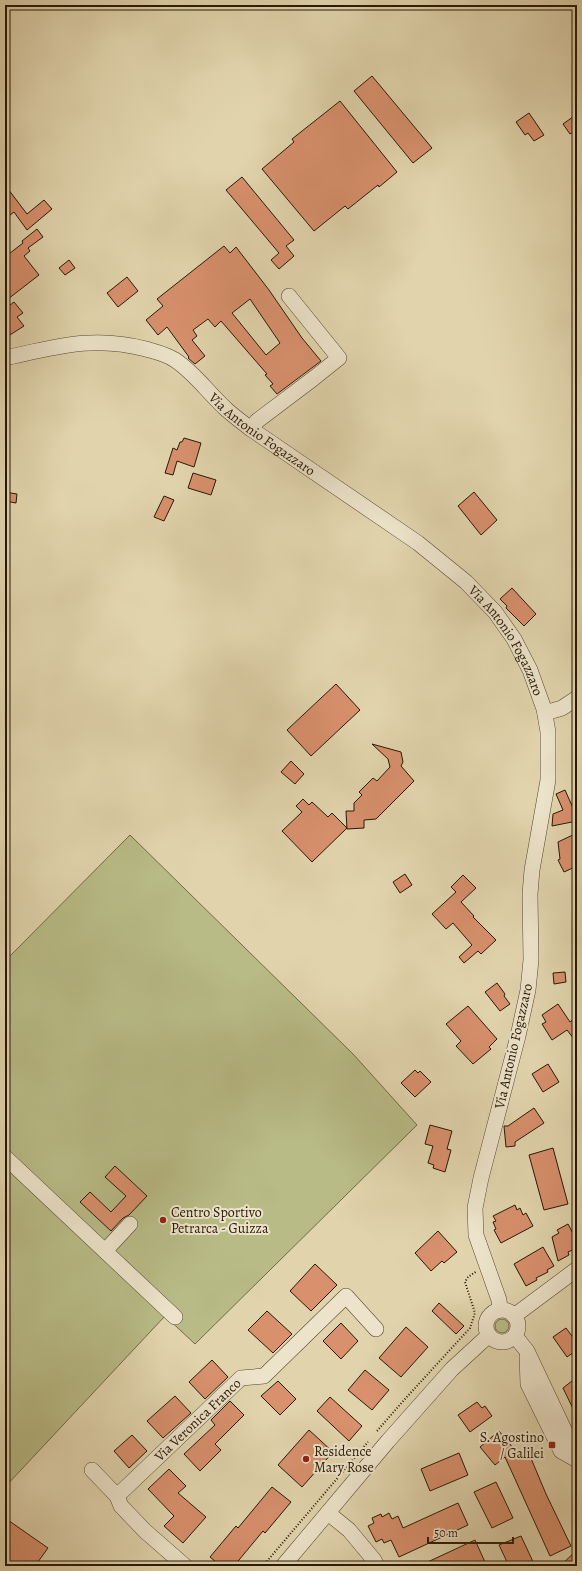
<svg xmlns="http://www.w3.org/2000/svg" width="582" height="1571" font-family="Alegreya,serif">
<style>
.green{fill:#b8bb86;stroke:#706a45}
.building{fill:#d8906d;stroke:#281804;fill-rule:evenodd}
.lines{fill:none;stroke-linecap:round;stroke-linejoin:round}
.minor-casing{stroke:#56472e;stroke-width:16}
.path{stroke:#281804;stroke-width:2;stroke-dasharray:1 2;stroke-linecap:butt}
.minor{stroke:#ece3ca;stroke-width:15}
.poi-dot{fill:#8f2418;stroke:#ece3ca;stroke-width:1.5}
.labels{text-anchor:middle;stroke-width:4;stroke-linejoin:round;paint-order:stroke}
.street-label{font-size:14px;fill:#281804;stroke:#ece3ca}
.poi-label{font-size:14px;fill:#281804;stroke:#ece3ca;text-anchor:start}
</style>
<rect width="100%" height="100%" fill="#e1d4ad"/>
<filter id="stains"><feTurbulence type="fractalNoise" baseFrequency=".005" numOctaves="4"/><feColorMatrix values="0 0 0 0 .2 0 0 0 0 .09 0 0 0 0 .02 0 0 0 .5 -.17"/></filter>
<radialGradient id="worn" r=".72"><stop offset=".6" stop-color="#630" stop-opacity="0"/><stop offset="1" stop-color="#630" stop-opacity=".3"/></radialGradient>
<g class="green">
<path d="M130,835L353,1054L417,1125L195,1344L165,1316L5,1487V961Z"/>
<circle cx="502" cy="1326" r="7"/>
</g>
<g class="building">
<path d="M372,76L432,148L413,163L354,91Z"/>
<path d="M340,101L397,172L379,187L378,185L348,209L345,206L314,231L262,169L294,142L292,139Z"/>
<path d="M529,113L544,135L534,141L528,133L525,135L516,122Z"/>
<path d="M577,114V129L570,134L563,124Z"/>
<path d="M242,177L294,240L286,246L294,256L279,269L271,260L279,253L226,190Z"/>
<path d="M5,185L27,214L44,200L52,209L27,230L14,212L5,219Z"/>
<path d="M37,229L43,237L28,248L30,251L24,256L39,275L8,299L5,294V257L23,243L22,241Z"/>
<path d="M224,246L230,253L236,247L269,290L302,338L321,361L277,394L270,386L273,384L265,375L267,374L221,321L215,327L208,319L193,330L197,336L192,340L205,356L195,364L188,358L189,357L167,327L158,335L146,320L163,306L157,299ZM250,299L280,343L266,355L232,313Z"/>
<path d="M69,260L75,268L65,275L59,268Z"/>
<path d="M127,277L138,291L118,307L107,293Z"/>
<path d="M14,302L23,313L17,317L24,326L5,338V309Z"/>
<path d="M184,438L201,443L194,467L177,461L173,475L165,473L173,448L177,450L180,442H182Z"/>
<path d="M193,473L216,480L211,495L188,488Z"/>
<path d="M5,492L17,494L16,503L5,501Z"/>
<path d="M474,492L497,520L481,535L458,506Z"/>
<path d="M164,496L174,500L164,521L154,517Z"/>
<path d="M512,588L536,614L524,626L506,608L507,606L500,599Z"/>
<path d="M336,684L360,710L311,756L287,730Z"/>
<path d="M372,744L401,752L403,762L401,766L414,781L376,819L364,820V828L347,829L346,811H354V803L362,795L359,792L373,778L377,781L390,767L388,759Z"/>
<path d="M291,761L304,774L295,784L281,772Z"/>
<path d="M565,790L573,808L577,807V821L552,826L553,814L563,810L556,794Z"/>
<path d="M303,799L309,805L312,802L328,817L332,813L347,828L312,862L282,831L302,812L296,806Z"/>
<path d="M577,833V866L564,872L558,860L560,859L558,842Z"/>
<path d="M405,874L412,885L400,893L393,882Z"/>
<path d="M463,875L476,888L461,902L474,916L473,917L496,940L481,954L478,951L464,963L459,957L472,945L453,923L446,929L432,914L456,892L451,887Z"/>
<path d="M565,972L566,982L554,984L553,973Z"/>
<path d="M497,983L505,994L504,996L510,1004L500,1011L485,992Z"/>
<path d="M558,1004L570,1022L577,1017V1043L567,1030L552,1040L542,1024L546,1022L542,1015Z"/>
<path d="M468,1006L497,1039L489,1047L491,1049L473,1064L456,1046L461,1041L446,1024Z"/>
<path d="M548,1064L559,1082L543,1092L532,1074Z"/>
<path d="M415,1070L418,1073L420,1071L431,1082L415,1097L401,1083Z"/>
<path d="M534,1108L544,1123L515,1142V1146L506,1147L504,1126H508Z"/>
<path d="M430,1125L452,1131L447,1149L451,1150L445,1172L433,1168L434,1165L428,1163L433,1146L425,1144Z"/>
<path d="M553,1148L568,1204L544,1210L529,1155Z"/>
<path d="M115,1166L147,1196L129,1215L123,1218L111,1231L80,1202L90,1192L111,1212L126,1196L105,1177Z"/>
<path d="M515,1205L517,1210L520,1208L523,1215L526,1213L533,1226L501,1243L494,1230L496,1229L493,1222L496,1221L493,1216Z"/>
<path d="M568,1224L577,1241V1248L568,1252L569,1255L558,1261L552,1237L559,1233L557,1230Z"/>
<path d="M438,1231L457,1252L444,1263L442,1261L431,1271L415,1253Z"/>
<path d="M543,1247L554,1266L547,1270L548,1272L536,1278L537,1280L526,1286L514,1264Z"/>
<path d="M315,1264L337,1285L311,1311L290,1291Z"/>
<path d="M439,1303L464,1326L456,1334L432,1311Z"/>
<path d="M267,1311L292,1334L273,1353L248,1330Z"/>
<path d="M341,1323L358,1341L341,1359L323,1341Z"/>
<path d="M406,1327L428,1347L401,1377L379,1358Z"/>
<path d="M566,1328L577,1343V1350L567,1357L553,1337Z"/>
<path d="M212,1360L228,1377L205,1399L189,1382Z"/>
<path d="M365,1370L389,1390L372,1410L348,1390Z"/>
<path d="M577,1377V1417L563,1388Z"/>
<path d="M278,1381L296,1399L280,1415L261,1396Z"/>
<path d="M175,1396L191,1413L163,1438L147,1421Z"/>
<path d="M330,1397L362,1426L349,1441L317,1411Z"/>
<path d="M230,1401L244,1415L215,1444L221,1450L200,1471L184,1454L215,1425L211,1420Z"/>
<path d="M477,1402L482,1408L485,1406L492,1416L470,1432L458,1415Z"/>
<path d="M309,1430L333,1452L302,1487L278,1465Z"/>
<path d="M499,1431L523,1460L530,1456L546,1494L571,1546L550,1556L505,1457L495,1465L480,1447Z"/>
<path d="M132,1435L147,1451L129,1468L114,1451Z"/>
<path d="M459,1453L468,1475L430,1491L421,1469Z"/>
<path d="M169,1469L186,1486L178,1493L206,1517L183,1543L164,1526L174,1516L148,1489Z"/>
<path d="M496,1482L513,1518L492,1528L474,1492Z"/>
<path d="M272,1487L291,1502L265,1533L263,1531L234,1566H221L210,1557L236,1526L238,1528Z"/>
<path d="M458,1503L468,1525L399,1557L391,1540L384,1543L382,1539L376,1542L368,1526L374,1523L372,1518L381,1514L382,1517L389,1513L392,1519L398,1516L403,1528Z"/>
<path d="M5,1518L48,1548L35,1566H12L5,1561Z"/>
<path d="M521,1536L535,1566H509L499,1545Z"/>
<path d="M475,1540L485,1562L476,1566H419Z"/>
<path d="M577,1550V1566H560Z"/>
</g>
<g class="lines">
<g class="minor-casing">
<g id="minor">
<path id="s1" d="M5,358C56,347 93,335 146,349C156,352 166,354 175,360C195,373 209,394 227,410C235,417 243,423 251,429L418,543L466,582L495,612L514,639L530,670L544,709L548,732V780L532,870L530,894L531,960L528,990L518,1036L481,1178L475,1208L476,1235L499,1300L500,1310"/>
<path d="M251,429L257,421L314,378L339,358L289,296"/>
<path d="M545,713L562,708L577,698"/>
<path d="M5,1157L175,1317"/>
<path d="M105,1251L130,1224"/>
<circle cx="502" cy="1326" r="16"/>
<path d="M514,1316L577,1269"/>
<path d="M515,1336L527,1351L577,1457"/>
<path d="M527,1356L528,1384L561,1451L577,1460"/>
<path d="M92,1470L117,1496L121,1506L145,1531L185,1566"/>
<path id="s2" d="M117,1496L241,1378L264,1376L346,1296L376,1329"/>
<path d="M328,1513L349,1530L374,1560L377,1566"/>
<path d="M283,1566L388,1441L452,1369L489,1335"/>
</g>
</g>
<g class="path">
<path d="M377,1431L405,1399L470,1328L475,1313L465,1282L468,1277L477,1271"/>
<path d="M263,1566L368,1442"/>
</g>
<use href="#minor" class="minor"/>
</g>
<g class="poi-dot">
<circle cx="163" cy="1220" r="4"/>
<rect x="548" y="1441" width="8" height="8" rx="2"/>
<circle cx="306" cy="1459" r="4"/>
</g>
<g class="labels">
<g class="street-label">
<text dy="5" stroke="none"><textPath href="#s1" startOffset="289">Via Antonio Fogazzaro</textPath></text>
<text dy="5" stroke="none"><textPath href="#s1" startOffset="613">Via Antonio Fogazzaro</textPath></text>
<text transform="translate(513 1046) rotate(-77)" y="5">Via Antonio Fogazzaro</text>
<text dy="5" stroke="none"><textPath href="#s2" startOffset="111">Via Veronica Franco</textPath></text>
</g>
<g class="poi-label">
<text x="171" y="1217">Centro Sportivo<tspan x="171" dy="16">Petrarca - Guizza</tspan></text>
<text x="544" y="1442" text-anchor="end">S. Agostino<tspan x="544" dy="16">/ Galilei</tspan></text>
<text x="314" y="1456">Residence<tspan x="314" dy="16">Mary Rose</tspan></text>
</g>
</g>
<rect width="582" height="1571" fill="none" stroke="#e1d4ad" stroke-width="20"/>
<rect x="6" y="6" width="570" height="1559" fill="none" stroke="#281804" stroke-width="2"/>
<rect x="10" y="10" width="562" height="1551" fill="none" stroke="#281804"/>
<path d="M428 1537v6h85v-6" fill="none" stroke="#281804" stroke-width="2"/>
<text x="434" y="1537" font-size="12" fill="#281804" stroke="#ece3ca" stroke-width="3" paint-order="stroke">50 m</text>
<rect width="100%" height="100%" filter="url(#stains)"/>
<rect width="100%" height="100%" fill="url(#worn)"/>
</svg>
